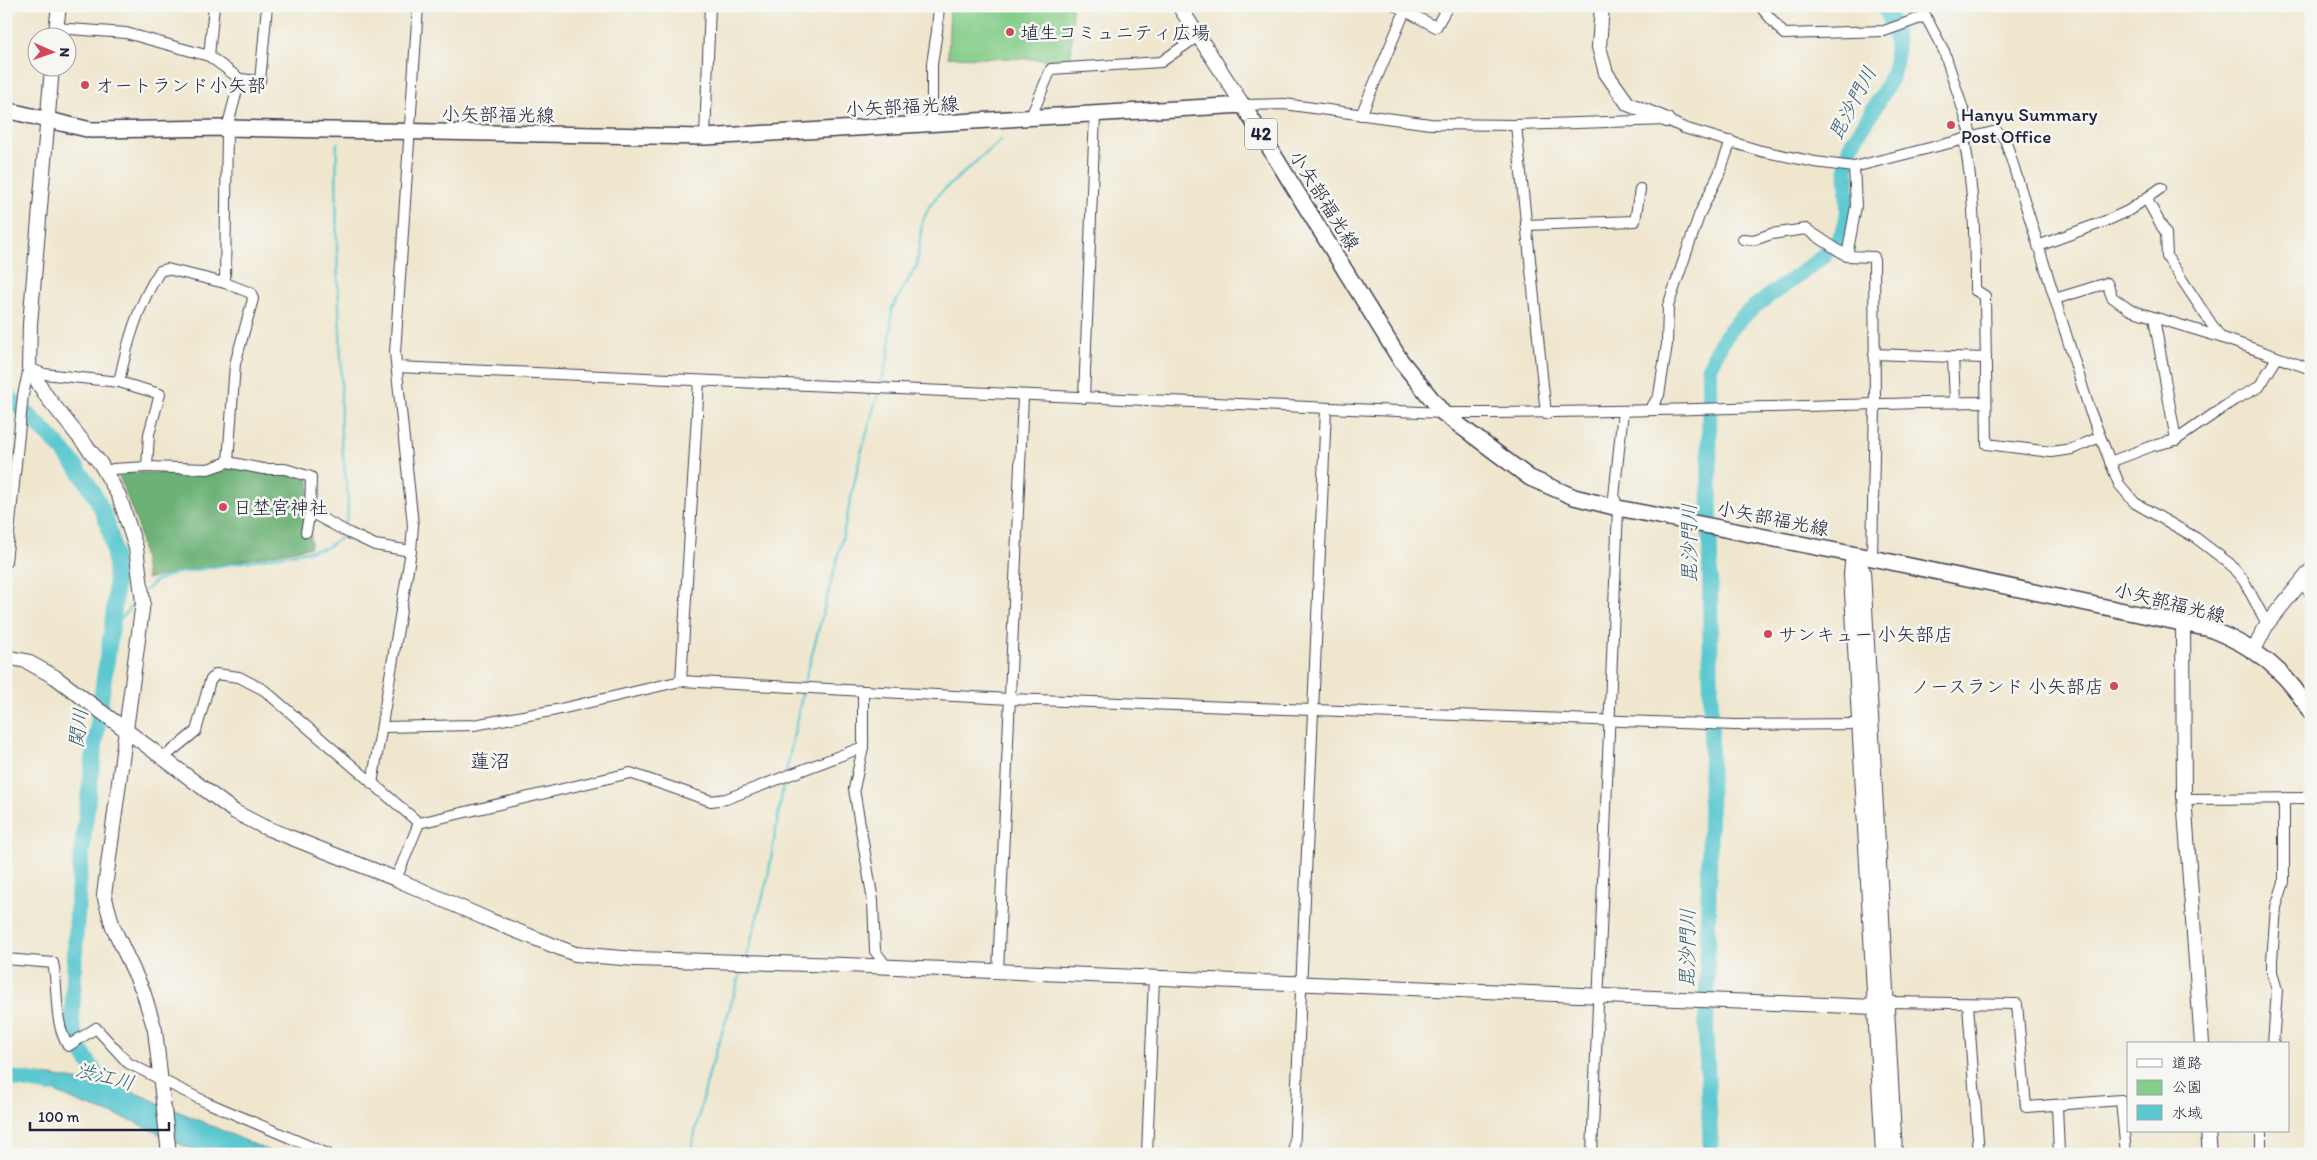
<svg xmlns="http://www.w3.org/2000/svg" width="2317" height="1160" font-family="Itim,'Klee One',sans-serif">
<style>
.green{fill:#85ce8a;stroke:#547862}
.forest{fill:#6cb176;stroke:#476a58}
.water{fill:#5bc8d0;stroke:#3e7586}
.lines{fill:none;stroke-linecap:round;stroke-linejoin:round}
.stream{stroke:#5bc8d0;stroke-width:2.5}
.river{stroke:#5bc8d0;stroke-width:16}
.street-casing{stroke:#413f51;stroke-width:12}
.secondary-casing{stroke:#413f51;stroke-width:16}
.primary-casing{stroke:#413f51;stroke-width:18}
.street{stroke:#fff;stroke-width:10}
.secondary{stroke:#fff;stroke-width:14}
.primary{stroke:#fff;stroke-width:15}
.poi-dot{fill:#d1495b;stroke:#f6f6f2;stroke-width:2}
.labels{text-anchor:middle;stroke-width:5;stroke-linejoin:round;paint-order:stroke}
.shield{fill:#f6f6f2;stroke:#626272;stroke-width:1}
.shield-label{font-size:18px;font-weight:bold;fill:#22223b}
.poi-label{font-size:19px;fill:#22223b;stroke:#f6f6f2;text-anchor:start}
.street-label{font-size:19px;fill:#22223b;stroke:#f6f6f2}
.water-label{font-size:20px;font-style:italic;fill:#365c6f;stroke:#f6f6f2}
.neighbourhood-label{font-size:20px;fill:#22223b;stroke:#f6f6f2}
</style>
<rect width="100%" height="100%" fill="#f6f6f2"/>
<filter id="ink" filterUnits="userSpaceOnUse"><feTurbulence type="fractalNoise" baseFrequency=".02" numOctaves="2"/><feDisplacementMap in="SourceGraphic" scale="10" xChannelSelector="R" yChannelSelector="G"/><feConvolveMatrix kernelMatrix="1 2 1 2 8 2 1 2 1" color-interpolation-filters="sRGB"/></filter>
<filter id="wash" filterUnits="userSpaceOnUse"><feTurbulence type="fractalNoise" baseFrequency=".0096" numOctaves="4" result="noise"/><feDisplacementMap in="SourceGraphic" scale="20" xChannelSelector="R" yChannelSelector="G"/><feGaussianBlur stdDeviation="1.12" result="paint"/><feColorMatrix in="noise" values="0 0 0 0 0 0 0 0 0 0 0 0 0 0 0 0 0 1.4 0 .05"/><feComposite in="paint" operator="in"/></filter>
<g filter="url(#wash)">
<rect width="100%" height="100%" fill="#efe6cd"/>
<path class="green" d="M950,6H1072L1071,60L948,57Z"/>
<path class="forest" d="M227,463L309,478L311,547L147,579L138,526L118,473L206,472Z"/>
<path class="water" d="M13,1073L51,1076L124,1088L276,1154H201L133,1121L80,1103Z"/>
<g class="lines">
<g class="stream">
<path d="M337,143C335,214 338,286 341,357C342,384 340,410 341,437C342,463 354,504 344,528"/>
<path d="M880,385L889,354L892,308L917,265L922,223L929,207L938,195L1001,140"/>
<path d="M146,590L155,581L173,574L326,548L339,539L342,533"/>
<path d="M114,627L137,599"/>
<path d="M804,685L841,544L860,457L879,390"/>
<path d="M786,773L803,690"/>
<path d="M746,958L768,877L784,781"/>
<path d="M690,1154L708,1077L743,966"/>
</g>
<g class="river">
<path d="M6,394C45,430 85,467 105,517C126,572 111,630 103,685C95,747 86,808 80,870C76,920 74,971 72,1021C75,1051 97,1069 107,1096"/>
<path d="M6,1077L51,1085"/>
<path d="M1711,1154L1706,1041L1711,758L1709,370C1727,317 1762,302 1804,271C1817,261 1831,251 1840,237C1856,212 1841,178 1849,151C1851,142 1859,133 1864,125C1890,82 1911,56 1884,6"/>
</g>
</g>
</g>
<g filter="url(#ink)">
<g class="lines">
<g class="street-casing">
<g id="street">
<path d="M1396,6L1436,27L1448,6"/>
<path d="M1760,6L1784,34L1884,31L1926,16"/>
<path d="M1920,6L1944,51L1972,137"/>
<path d="M56,28L126,33L209,56L240,79L260,81L267,6"/>
<path d="M209,56L214,6"/>
<path d="M1243,105L1284,104L1430,124L1516,125L1667,120L1684,128L1761,151L1815,162L1854,167L1997,131L2005,139L2090,411L2119,484L2135,503L2196,538L2230,564L2244,581L2267,624"/>
<path d="M1361,115L1405,11"/>
<path d="M1030,119L1051,69L1161,62L1198,36"/>
<path d="M932,124V64L937,31L939,6"/>
<path d="M1516,125L1546,414"/>
<path d="M705,137L710,6"/>
<path d="M1964,139C1974,189 1975,239 1975,290L1985,296L1987,444L2051,452L2072,449L2100,437"/>
<path d="M1854,167L1856,206L1847,256L1874,257L1875,403L1872,558"/>
<path d="M2146,198L2166,234L2167,257L2220,337"/>
<path d="M1526,225L1635,221L1640,189"/>
<path d="M1743,239L1754,240L1771,234L1806,229L1847,256"/>
<path d="M2038,246L2106,221L2128,211L2161,188"/>
<path d="M2055,299L2107,283L2112,297L2130,310L2220,337L2311,369"/>
<path d="M2154,318L2176,440"/>
<path d="M1874,354L1953,357L1955,402"/>
<path d="M1953,357L1986,358"/>
<path d="M397,367L1443,413C1624,414 1805,404 1986,402"/>
<path d="M1084,398L1095,114"/>
<path d="M1650,410L1659,395L1667,344L1668,306L1700,213L1719,174L1731,141"/>
<path d="M228,462L263,469H285L311,477L310,512L349,533L375,545L411,551"/>
<path d="M2110,462L2152,446L2176,440L2234,400L2259,387L2277,358"/>
<path d="M147,467L208,469L228,462L235,364L253,299L251,293L225,283"/>
<path d="M106,472L113,469L147,467L149,434L160,394L119,382C127,344 138,304 160,271L167,269L225,283L227,128L240,79"/>
<path d="M306,532L310,512"/>
<path d="M6,562L23,395L29,368L44,374L119,382"/>
<path d="M2300,583L2311,593"/>
<path d="M681,681L699,381"/>
<path d="M863,691V747L854,789L873,901L875,951L887,967"/>
<path d="M383,727L474,725L556,710L681,681L1009,699L1735,725L1860,724"/>
<path d="M162,759L196,731L210,681L216,674L239,677L264,690L419,823"/>
<path d="M372,784L411,551L413,525L395,353L418,6"/>
<path d="M2184,799L2311,798"/>
<path d="M419,823L630,773L711,801L726,799L863,747"/>
<path d="M396,879L419,823"/>
<path d="M6,959L53,963C59,990 53,1021 68,1046L96,1028L128,1063L206,1102L328,1154"/>
<path d="M998,972L1023,396"/>
<path d="M1887,1002L2017,1004L2026,1107L2121,1100L2126,1154"/>
<path d="M1968,1005L1979,1154"/>
<path d="M2273,1044L2277,990L2272,972V961L2276,907L2284,882V798"/>
<path d="M2057,1105L2059,1154"/>
<path d="M2261,1131V1154"/>
<path d="M1147,1154L1154,978"/>
<path d="M1294,1154L1326,409"/>
<path d="M1592,1154L1618,508L1614,497L1623,411"/>
</g>
</g>
<g class="secondary-casing">
<g id="secondary">
<path d="M1179,6L1243,105"/>
<path d="M1602,6L1599,47L1606,73L1628,104L1667,120"/>
<path d="M55,38L59,6"/>
<path d="M52,68L30,324L29,368L47,397L100,463L119,496L136,548L143,602L104,895L113,927L143,991L155,1030L169,1154"/>
<path d="M1853,554L1863,571L1895,1154"/>
<path d="M1853,554L1851,574L1883,1154"/>
<path d="M2183,624L2184,797L2202,1044"/>
<path d="M2254,650L2267,624L2311,570"/>
<path d="M6,657L26,661L55,677L235,812L264,827L396,879L489,920L575,954L634,959L845,965L1875,1007L1887,1002"/>
<path d="M2208,1131L2210,1154"/>
</g>
</g>
<g class="primary-casing">
<path id="primary" d="M6,110L91,130L227,128L705,137L1243,105L1401,361L1443,413L1530,478L1574,497L1618,508L1872,558L2210,629C2255,647 2286,670 2311,713"/>
</g>
<use href="#street" class="street"/>
<use href="#secondary" class="secondary"/>
<use href="#primary" class="primary"/>
</g>
</g>
<g class="poi-dot">
<circle cx="1010" cy="32" r="5"/>
<circle cx="85" cy="85" r="5"/>
<circle cx="1951" cy="125" r="5"/>
<circle cx="223" cy="507" r="5"/>
<circle cx="1768" cy="634" r="5"/>
<circle cx="2114" cy="686" r="5"/>
</g>
<g class="labels">
<rect class="shield" x="1245" y="118.5" width="32" height="31" rx="4"/>
<g class="shield-label">
<text x="1261" y="140">42</text>
</g>
<g class="poi-label">
<text x="1020" y="39">埴生コミュニティ広場</text>
<text x="95" y="92">オートランド小矢部</text>
<text x="1961" y="121">Hanyu Summary<tspan x="1961" dy="22">Post Office</tspan></text>
<text x="233" y="514">日埜宮神社</text>
<text x="1778" y="641">サンキュー 小矢部店</text>
<text x="2104" y="693" text-anchor="end">ノースランド 小矢部店</text>
</g>
<g class="street-label">
<text transform="translate(902 106) rotate(-3)" y="7">小矢部福光線</text>
<text transform="translate(498 114) rotate(1)" y="7">小矢部福光線</text>
<text transform="translate(1325 200) rotate(58)" y="7">小矢部福光線</text>
<text transform="translate(1773 518) rotate(11)" y="7">小矢部福光線</text>
<text transform="translate(2170 602) rotate(14)" y="7">小矢部福光線</text>
</g>
<g class="water-label">
<text transform="translate(1852 103) rotate(-62)" y="7">毘沙門川</text>
<text transform="translate(1689 543) rotate(-90)" y="7">毘沙門川</text>
<text transform="translate(78 728) rotate(-82)" y="7">関川</text>
<text transform="translate(1687 948) rotate(-89)" y="7">毘沙門川</text>
<text transform="translate(105 1076) rotate(14)" y="7">渋江川</text>
</g>
<g class="neighbourhood-label">
<text x="490" y="768">蓮沼</text>
</g>
</g>
<rect width="2317" height="1160" fill="none" stroke="#f6f6f2" stroke-width="25"/>
<rect x="2127" y="1042" width="162" height="90" fill="#f6f6f2" stroke="#a1a1a9"/>
<rect x="2137" y="1059" width="25" height="8" fill="#ffffff" stroke="#a1a1a9"/>
<text x="2172" y="1068" font-size="15" fill="#22223b">道路</text>
<rect x="2137" y="1080" width="25" height="15" fill="#85ce8a" stroke="#a1a1a9"/>
<text x="2172" y="1092" font-size="15" fill="#22223b">公園</text>
<rect x="2137" y="1105" width="25" height="15" fill="#5bc8d0" stroke="#a1a1a9"/>
<text x="2172" y="1118" font-size="15" fill="#22223b">水域</text>
<g transform="translate(52 52) rotate(92)"><circle r="24" fill="#f6f6f2" stroke="#a1a1a9"/>
<path d="M0-4L9 19L0 12L-9 19Z" fill="#d1495b"/>
<text y="-8" font-size="14" font-weight="bold" text-anchor="middle" fill="#22223b">N</text>
</g>
<path d="M30 1122v8h139v-8" fill="none" stroke="#22223b" stroke-width="2.5"/>
<text x="38" y="1122" font-size="15" fill="#22223b" stroke="#f6f6f2" stroke-width="4" paint-order="stroke">100 m</text>
</svg>
